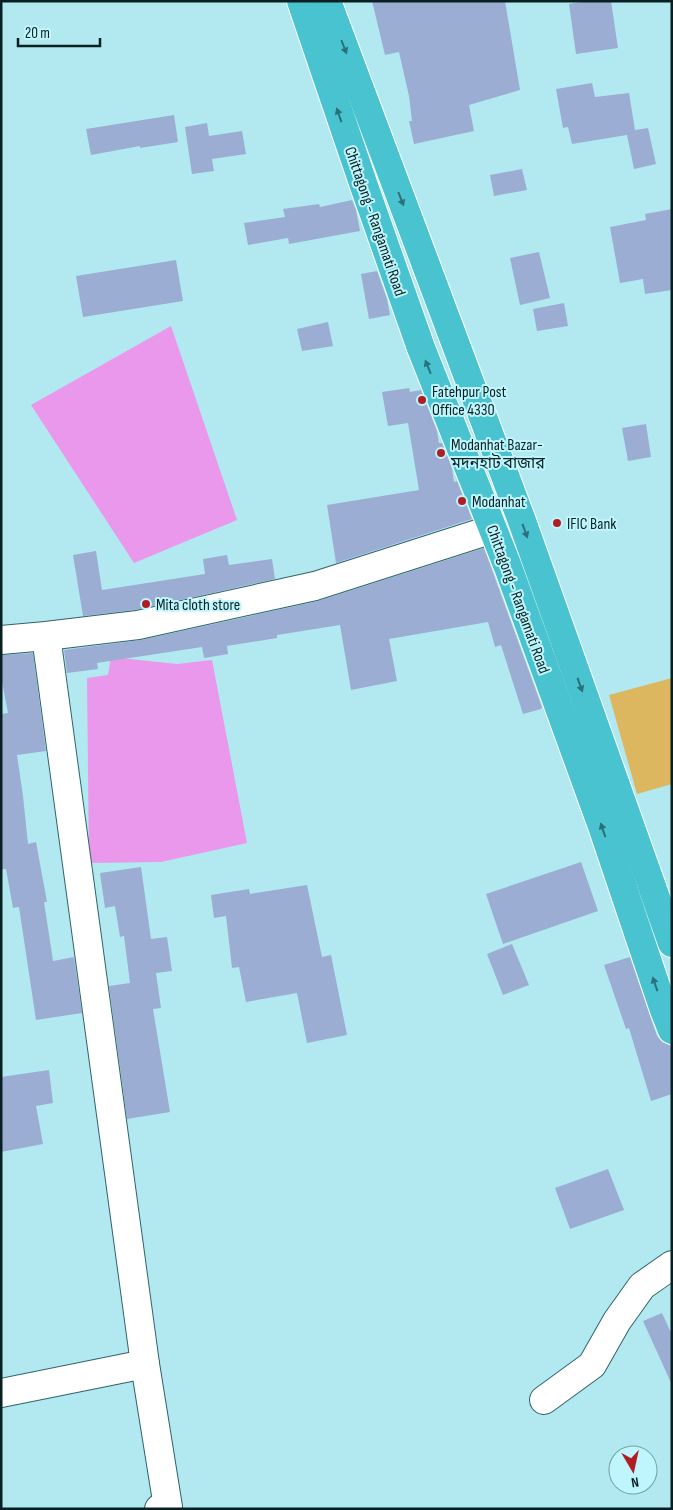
<svg xmlns="http://www.w3.org/2000/svg" width="673" height="1510" font-family="'Sofia Sans Condensed','Noto Sans Bengali',sans-serif">
<style>
.green{fill:#ddb760}
.water{fill:#e998ec}
.building{fill:#9badd2}
.lines{fill:none;stroke-linecap:round;stroke-linejoin:round}
.minor-casing{stroke:#2e6369;stroke-width:30}
.highway-casing{stroke:#fff;stroke-width:30}
.minor{stroke:#fff;stroke-width:28}
.highway{stroke:#4ac3d0;stroke-width:28}
.oneway{fill:#2a7279}
.poi-dot{fill:#b01e24;stroke:#bff6fd;stroke-width:2}
.labels{text-anchor:middle;stroke-width:4;stroke-linejoin:round;paint-order:stroke}
.street-label{font-size:16px;fill:#092022;stroke:#bff6fd}
.poi-label{font-size:16px;fill:#092022;stroke:#bff6fd;text-anchor:start}
</style>
<rect width="100%" height="100%" fill="#b2e9f0"/>
<path class="green" d="M672,678V784L637,794L609,695Z"/>
<g class="water">
<path d="M171,326L237,520L134,563L31,405Z"/>
<path d="M111,657L177,664L212,660L247,843L161,862L89,863L87,678L108,675Z"/>
</g>
<g class="building">
<path d="M372,1H505L520,90L469,105L474,131L414,144L409,121H412L409,96L399,52L385,55Z"/>
<path d="M588,1H611L618,48L576,54L569,4Z"/>
<path d="M592,83L595,97L629,93L635,130L648,128L656,164L634,169L627,135L572,144L568,127L563,128L556,89Z"/>
<path d="M174,115L178,142L140,148V146L91,155L86,129Z"/>
<path d="M207,123L209,136L242,131L246,154L212,159L214,171L192,174L185,127Z"/>
<path d="M522,169L527,190L494,196L490,175Z"/>
<path d="M352,200L356,210L360,231L289,244L288,238L248,245L244,223L285,217L283,209L319,204L320,207Z"/>
<path d="M672,209V290L645,294L643,279L620,283L610,227L646,220L645,214Z"/>
<path d="M539,252L550,298L520,305L510,258Z"/>
<path d="M176,260L183,301L83,317L76,276Z"/>
<path d="M377,271L387,299L390,315L369,319L361,274Z"/>
<path d="M564,303L568,326L537,331L533,309Z"/>
<path d="M328,322L333,346L302,351L297,329Z"/>
<path d="M409,388L410,392L421,390L437,431L439,443H442L452,468L454,482L457,481L472,519L336,563L327,505L419,490L408,423L388,426L382,392Z"/>
<path d="M646,424L651,457L628,461L622,428Z"/>
<path d="M484,548L542,707L541,709L523,714L501,645L495,647L488,622L389,639L397,681L351,690L340,625L277,635V638L227,646L228,654L204,658L202,647L97,663L98,669L67,673L64,650L141,640L318,601Z"/>
<path d="M96,551L102,590L205,574L203,559L227,555L229,565L272,559L275,579L135,610L83,616L73,555Z"/>
<path d="M33,653L46,751L17,755L23,796L28,844L36,842L47,902H44L53,961L74,957L82,1013L36,1020L19,907L13,908L6,869H1V714L8,713L1,676V655Z"/>
<path d="M581,862L598,911L503,944L486,894Z"/>
<path d="M141,867L151,939L167,937L172,971L156,973L161,1008L153,1009L170,1112L127,1119L109,986L130,983L124,936L120,937L115,906L105,908L100,873Z"/>
<path d="M307,885L322,957L331,955L347,1035L307,1043L297,993L246,1002L239,967L232,968L226,916L214,918L211,895L249,889L250,894Z"/>
<path d="M512,944L529,985L503,995L487,954Z"/>
<path d="M630,957L657,1036L662,1042L670,1045L672,1052V1094L651,1101L629,1028L626,1029L604,965Z"/>
<path d="M49,1070L53,1103L36,1106L43,1144L1,1152V1077Z"/>
<path d="M608,1169L624,1210L570,1229L555,1188Z"/>
<path d="M662,1313L672,1335V1385L643,1321Z"/>
</g>
<g class="lines">
<g class="minor-casing">
<g id="minor">
<path d="M46,636L145,1364L168,1507L159,1509"/>
<path d="M1,640L46,636L138,625L315,586L493,529"/>
<path d="M1,1393L145,1364"/>
<path d="M544,1400L592,1365L617,1321L642,1286L672,1265"/>
</g>
</g>
<g class="highway-casing">
<g id="highway">
<path d="M301,1L364,186L421,348L508,567L603,829L664,1010L672,1030"/>
<path d="M327,1L522,521L672,943"/>
</g>
</g>
<use href="#minor" class="minor"/>
<use href="#highway" class="highway"/>
</g>
<defs><path id="oneway-solid" d="M-6-.8H1V-3.2L6.5 0L1 3.2V.8H-6Z" transform="scale(1.25)"/></defs>
<g class="oneway">
<use href="#oneway-solid" transform="translate(344 47) rotate(69)"/>
<use href="#oneway-solid" transform="translate(339 115) rotate(-109)"/>
<use href="#oneway-solid" transform="translate(401 199) rotate(69)"/>
<use href="#oneway-solid" transform="translate(428 367) rotate(-112)"/>
<use href="#oneway-solid" transform="translate(525 531) rotate(70)"/>
<use href="#oneway-solid" transform="translate(580 685) rotate(70)"/>
<use href="#oneway-solid" transform="translate(603 830) rotate(-109)"/>
<use href="#oneway-solid" transform="translate(655 984) rotate(-109)"/>
</g>
<g class="poi-dot">
<circle cx="422" cy="400" r="5"/>
<circle cx="441" cy="453" r="5"/>
<circle cx="462" cy="501" r="5"/>
<circle cx="557" cy="523" r="5"/>
<circle cx="146" cy="604" r="5"/>
</g>
<g class="labels">
<g class="street-label">
<text transform="translate(376 221) rotate(71)" y="6">Chittagong - Rangamati Road</text>
<text transform="translate(519 599) rotate(70)" y="6">Chittagong - Rangamati Road</text>
</g>
<g class="poi-label">
<text x="432" y="397">Fatehpur Post<tspan x="432" dy="18">Office 4330</tspan></text>
<text x="451" y="450">Modanhat Bazar-<tspan x="451" dy="18">মদনহাট বাজার</tspan></text>
<text x="472" y="507">Modanhat</text>
<text x="567" y="529">IFIC Bank</text>
<text x="156" y="610">Mita cloth store</text>
</g>
</g>
<rect width="673" height="1510" fill="none" stroke="#092022" stroke-width="5"/>
<g transform="translate(633 1470) rotate(171)"><circle r="24" fill="#bff6fd" stroke="#76a0a5"/>
<path d="M0-4L9 19L0 12L-9 19Z" fill="#b01e24"/>
<text y="-8" font-size="14" font-weight="bold" text-anchor="middle" fill="#092022">N</text>
</g>
<path d="M18 38v8h82v-8" fill="none" stroke="#092022" stroke-width="2.5"/>
<text x="25" y="38" font-size="15" fill="#092022" stroke="#bff6fd" stroke-width="4" paint-order="stroke">20 m</text>
</svg>
